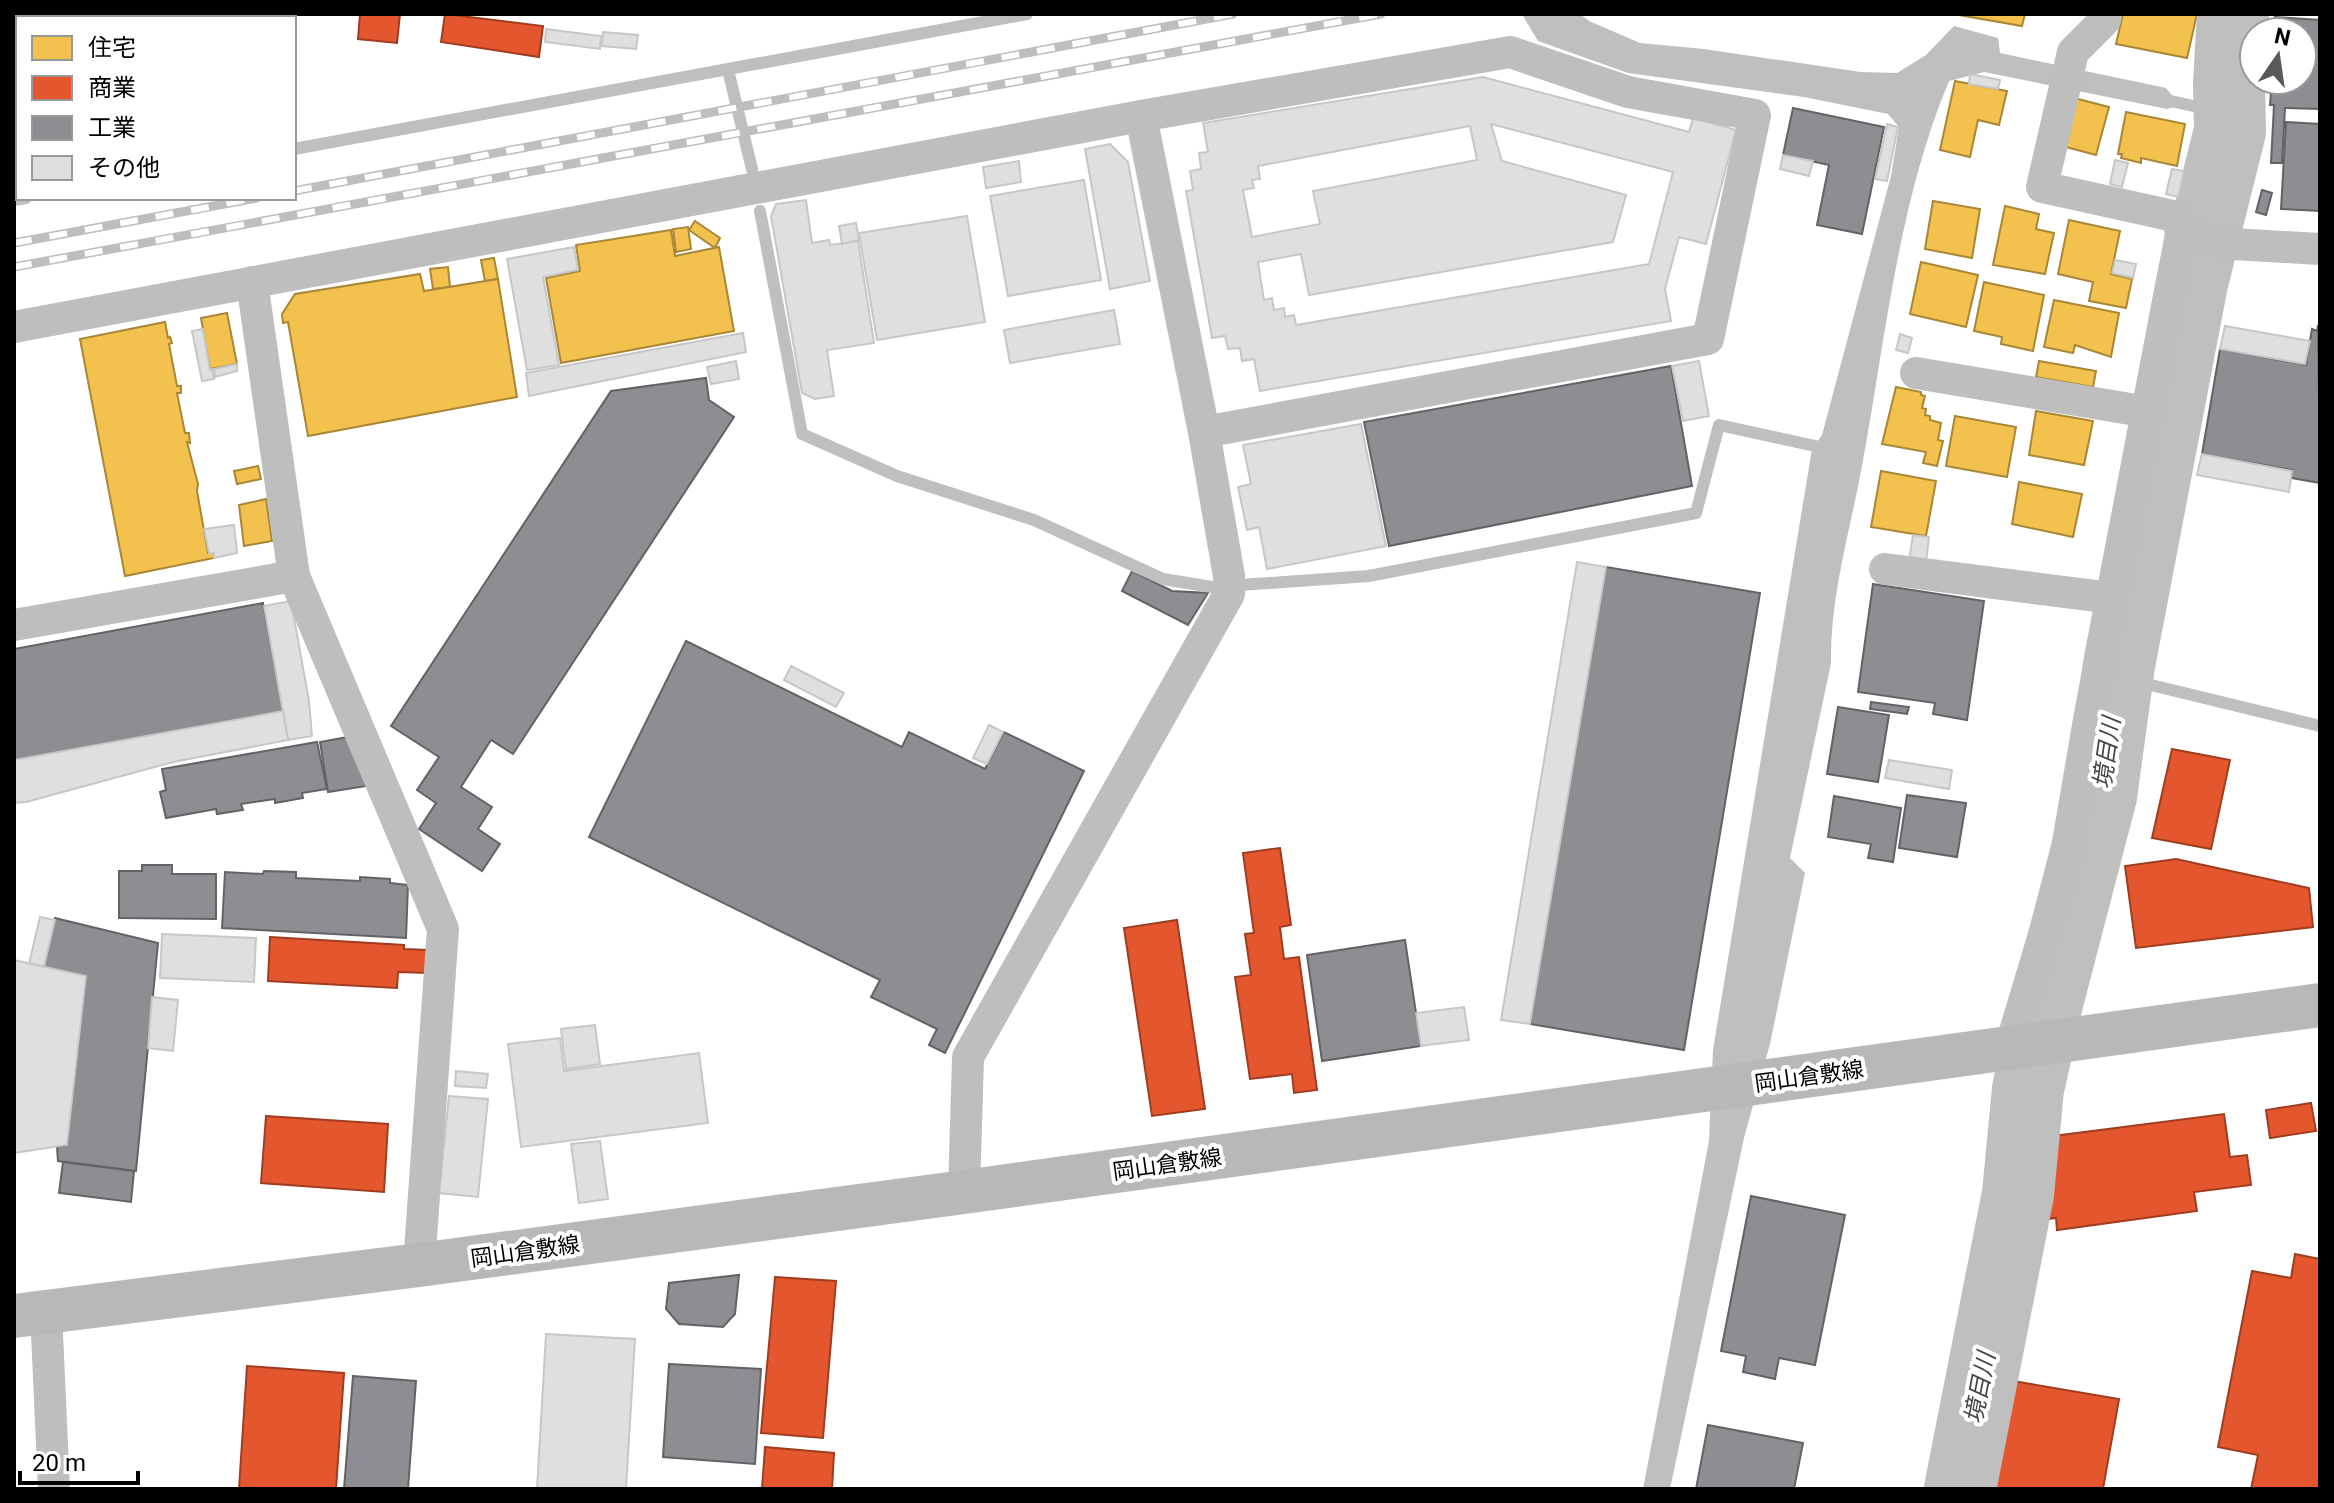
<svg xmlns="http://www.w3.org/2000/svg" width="2334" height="1503" font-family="Roboto,'Noto Sans JP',sans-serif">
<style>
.water{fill:#bfbfbf}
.homes{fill:#f2c14e;stroke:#a98737;stroke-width:2}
.shops{fill:#e4572e;stroke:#a03d20;stroke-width:2}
.industry{fill:#8d8d92;stroke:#636366;stroke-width:2}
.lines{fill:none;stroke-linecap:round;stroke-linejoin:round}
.stream{stroke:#bfbfbf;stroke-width:12}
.river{stroke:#bfbfbf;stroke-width:72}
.building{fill:#dfdfdf;stroke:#c7c7c7;stroke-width:2;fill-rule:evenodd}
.street{stroke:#bebebe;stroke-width:32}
.secondary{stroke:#b8b8b8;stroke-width:44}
.rail-casing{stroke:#bebebe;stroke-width:9}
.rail{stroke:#fff;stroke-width:6;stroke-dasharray:18;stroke-linecap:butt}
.labels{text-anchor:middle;stroke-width:8;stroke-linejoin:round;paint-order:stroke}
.street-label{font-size:22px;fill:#000;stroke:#fff}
.water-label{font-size:24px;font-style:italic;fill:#444;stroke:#fff}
</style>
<rect width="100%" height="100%" fill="#fff"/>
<path class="water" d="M1522,14H1580L1589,21L1640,43L1704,49L1861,72L1897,73L1926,55L1954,26L1998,38L2000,53L2166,88L2175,99L2174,107L2167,109L1984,72L1949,81C1898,203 1886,336 1862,466C1850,532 1830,595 1831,663L1790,858L1805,873L1770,1044L1744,1138L1670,1489H1643L1709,1141L1713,1050L1812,449L1822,435L1891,176L1899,127L1888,114L1804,97L1628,73L1538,41Z"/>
<g class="homes">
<path d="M2025,14L2022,26L1959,15L1960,14Z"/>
<path d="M2123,14H2197L2187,58L2116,44Z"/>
<path d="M18,33V85H14V34Z"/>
<path d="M1955,81L2007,91L1999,125L1978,120L1970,157L1940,150Z"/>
<path d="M2059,94L2109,107L2096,155L2047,142Z"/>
<path d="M2126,112L2185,124L2177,166L2141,158V163L2121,158L2122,154H2118Z"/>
<path d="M1933,201L1980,209L1972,258L1925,249Z"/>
<path d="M2005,206L2039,214L2036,229L2054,233L2045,274L1993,265Z"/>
<path d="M2069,220L2120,231L2111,274L2132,279L2126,308L2089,301L2093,282L2058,274Z"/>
<path d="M695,221L720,238L715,248L689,230Z"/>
<path d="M688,227L691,249L676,252L673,229Z"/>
<path d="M671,230L675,256L719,247L734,331L561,363L546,278L580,271L576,245Z"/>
<path d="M494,258L498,279L485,281L481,260Z"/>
<path d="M1921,262L1978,275L1966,327L1910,314Z"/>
<path d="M448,267L450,287L433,289L430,269Z"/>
<path d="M420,274L424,291L498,279L517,397L308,436L288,322L283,323L282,314L295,294Z"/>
<path d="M1984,282L2044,295L2033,351L2001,344L2002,337L1974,331Z"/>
<path d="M2054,300L2119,313L2111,357L2075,345L2073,353L2044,347Z"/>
<path d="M227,313L237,364L210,369L201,318Z"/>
<path d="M165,322L168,338L170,337L172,343L169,344L177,386H181V393H177L185,433H189L190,443L187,442L198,484L197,491L208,553H214V558L125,576L80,339Z"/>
<path d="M2039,361L2096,371L2093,387L2036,377Z"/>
<path d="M1896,387L1921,392V395L1925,396L1922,408L1926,409L1925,415L1930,416V420L1941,423L1938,440L1943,441L1937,466L1923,463L1926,452L1882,444Z"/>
<path d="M2036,411L2093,421L2084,465L2029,455Z"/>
<path d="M1955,416L2016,427L2007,477L1946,466Z"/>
<path d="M258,466L261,479L237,484L234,471Z"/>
<path d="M1881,471L1936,481L1926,536L1871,527Z"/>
<path d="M2019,482L2082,494L2073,537L2012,524Z"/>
<path d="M266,499L272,541L244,546L239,505Z"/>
</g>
<g class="shops">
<path d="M360,14H400L397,43L358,39Z"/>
<path d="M445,14L543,26L539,57L441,42Z"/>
<path d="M2172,749L2230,760L2211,849L2152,838Z"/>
<path d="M1280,848L1291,925L1280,927L1284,959L1299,957L1317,1090L1294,1093L1292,1074L1250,1079L1235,977L1251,975L1245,934L1254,933L1243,853Z"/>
<path d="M2176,859L2309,888L2313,927L2136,948L2125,866Z"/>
<path d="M1177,920L1205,1109L1152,1116L1124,928Z"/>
<path d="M270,937L404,945V949L429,950L428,973L398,972L397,988L268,981Z"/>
<path d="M2311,1103L2316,1131L2270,1138L2266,1110Z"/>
<path d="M2224,1114L2230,1157L2247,1155L2251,1185L2194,1192L2197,1211L2057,1230L2056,1218L2033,1221L2039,1198L2032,1196L2046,1137Z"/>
<path d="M266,1116L388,1124L384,1192L261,1183Z"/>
<path d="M2295,1254L2320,1259V1489H2251L2258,1455L2218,1447L2252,1271L2291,1278Z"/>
<path d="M775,1277L836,1281L823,1438L761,1433Z"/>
<path d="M247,1366L344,1373L336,1489H239Z"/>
<path d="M1996,1378L2119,1399L2103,1489H1976Z"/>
<path d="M765,1447L834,1453L832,1489H762Z"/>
</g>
<g class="industry">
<path d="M2275,17L2320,20V109L2285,108L2282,163H2271L2274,105H2270L2272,80H2302V32H2274Z"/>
<path d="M1793,108L1884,127L1862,234L1817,225L1829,165L1783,155Z"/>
<path d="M2286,122L2320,124V211L2281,209Z"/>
<path d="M2262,190L2272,193L2266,215L2256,212Z"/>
<path d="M2318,325L2320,483L2291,478L2292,470L2202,454L2220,349L2306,365L2312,329L2317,331Z"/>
<path d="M1671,366L1692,486L1389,546L1364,422Z"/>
<path d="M706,378L709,400L734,417L513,754L491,740L461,787L492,807L478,829L500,844L482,871L419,829L436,803L417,790L439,757L391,726L611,391Z"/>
<path d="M1606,567L1760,593L1684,1050L1530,1024Z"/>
<path d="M1132,571L1172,591L1208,593L1188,625L1122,591Z"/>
<path d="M1873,584L1984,601L1967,720L1933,714L1935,703L1858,692Z"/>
<path d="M263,603L283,711L14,761V649Z"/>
<path d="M686,641L902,747L909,732L985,769L1004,732L1084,771L945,1053L929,1045L937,1029L871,997L880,980L589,837Z"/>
<path d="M1871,702L1909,707L1907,714L1870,709Z"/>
<path d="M1838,707L1889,715L1878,782L1827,774Z"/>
<path d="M348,737L366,786L328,792L320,742Z"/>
<path d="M317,742L327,789L302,793L303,798L275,803V799L241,804L243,810L217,814L216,809L166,818L160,792L166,790L162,769Z"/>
<path d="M1907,795L1966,803L1957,857L1899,848Z"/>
<path d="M1834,796L1901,808L1893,862L1868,858L1871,844L1828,837Z"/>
<path d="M142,865H172V874H216V919L119,918V871H142Z"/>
<path d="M264,871L296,872V878L360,881V877L390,879V883L408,885L406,938L222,928L225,872L263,874Z"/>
<path d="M55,918L158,943L136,1171L58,1161L57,1147L67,1145L86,976L44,967Z"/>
<path d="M1405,940L1421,1046L1322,1061L1307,955Z"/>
<path d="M63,1162L134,1171L131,1202L59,1193Z"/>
<path d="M1751,1196L1845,1215L1815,1365L1779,1358L1775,1379L1743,1372L1746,1356L1721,1351Z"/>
<path d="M739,1275L735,1314L723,1327L679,1324L666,1309L669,1283Z"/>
<path d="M669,1364L761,1369L755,1464L663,1457Z"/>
<path d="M353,1376L416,1381L408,1489H344Z"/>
<path d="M1708,1425L1803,1443L1794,1489H1696Z"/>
</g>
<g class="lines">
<g class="stream">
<path d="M728,70L752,169"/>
<path d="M2162,99L2229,114"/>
<path d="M294,149L1027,14"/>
<path d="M14,200L26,198"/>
<path d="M760,211L802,434L897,476L1034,520L1163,579L1212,587L1369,576L1696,513L1719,425L1829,449"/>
<path d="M2118,677L2320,726"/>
</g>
<path class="river" d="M1960,1489L2018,1194L2028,1089L2048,999L2101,796L2119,665L2192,283L2230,131L2229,83L2233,14"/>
</g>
<g class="building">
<path d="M546,29L601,36L600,49L545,42Z"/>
<path d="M603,32L638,35L636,49L602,46Z"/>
<path d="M1970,74L2000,80L1998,89L1969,84Z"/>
<path d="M1483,77L1689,132L1693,118L1736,130L1706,244L1679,237L1665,289L1671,321L1260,391L1254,359L1242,361L1240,348L1228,349L1225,336L1212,338L1186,191L1193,190L1190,171L1201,169L1199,153L1208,152L1203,123ZM1491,124L1673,172L1649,264L1296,325L1294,315L1285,317L1284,308L1274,310L1272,298L1264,300L1258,262L1301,254L1309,295L1613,242L1626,195L1502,161ZM1470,126L1477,160L1313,191L1320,224L1252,237L1243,190L1254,188L1252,180L1260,179L1258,166Z"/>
<path d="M1887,124L1898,127L1887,181L1875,179Z"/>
<path d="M1110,144L1128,162L1150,281L1110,289L1085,149Z"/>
<path d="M1783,155L1813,161L1809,176L1780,169Z"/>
<path d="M2115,160L2128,163L2122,187L2110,184Z"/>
<path d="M1019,161L1021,182L986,188L983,167Z"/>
<path d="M2172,169L2184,171L2178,197L2166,194Z"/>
<path d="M1084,180L1101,280L1008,296L990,196Z"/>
<path d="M806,200L812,243L829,240L830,245L858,241L874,343L827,350L834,396L815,399L802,393L771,216L776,204Z"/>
<path d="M967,216L985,322L877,340L859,233Z"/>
<path d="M856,223L859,240L842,244L839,226Z"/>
<path d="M574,247L578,270L543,277L559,365L527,370L507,259Z"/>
<path d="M2115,260L2136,264L2133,278L2112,273Z"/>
<path d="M1114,310L1120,344L1010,363L1004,330Z"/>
<path d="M2225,326L2310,341L2305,364L2220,349Z"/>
<path d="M203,329L210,370L212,369L214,379L202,381L192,331Z"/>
<path d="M743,333L746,352L529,396L526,373Z"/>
<path d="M1900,334L1912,338L1908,353L1896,350Z"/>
<path d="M736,361L739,379L711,384L707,367Z"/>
<path d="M1699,361L1709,416L1683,421L1672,366Z"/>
<path d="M237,364V371L215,377L214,369Z"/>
<path d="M1361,424L1386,546L1267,569L1259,527L1247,530L1238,487L1251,484L1243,445Z"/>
<path d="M2202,454L2292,471L2289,492L2197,475Z"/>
<path d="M234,525L237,553L214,558V553H209L204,529Z"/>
<path d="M1913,535L1929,537L1926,563L1909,561Z"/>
<path d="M1577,562L1606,567L1530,1024L1501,1020Z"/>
<path d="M291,601L309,701L312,736L288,740L264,606Z"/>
<path d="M791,666L844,693L836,707L784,680Z"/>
<path d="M283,711L288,740L173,762L26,802L14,803V760Z"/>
<path d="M989,725L1003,732L987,764L973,758Z"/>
<path d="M1889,760L1952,770L1949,789L1885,778Z"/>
<path d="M40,917L55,920L44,967L29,964Z"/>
<path d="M162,934L256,938L254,982L160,978Z"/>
<path d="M14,960L86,976L67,1145L14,1153Z"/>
<path d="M152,997L178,1000L173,1051L148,1048Z"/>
<path d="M1464,1007L1469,1040L1421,1046L1416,1013Z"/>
<path d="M595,1025L600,1064L566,1069L561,1029Z"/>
<path d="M560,1038L564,1071L699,1053L708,1123L521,1147L508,1044Z"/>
<path d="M456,1071L488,1074L486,1088L455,1086Z"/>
<path d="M449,1096L488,1099L478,1197L439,1193Z"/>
<path d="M600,1141L608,1199L579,1203L571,1144Z"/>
<path d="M546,1334L635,1339L626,1489H537Z"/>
</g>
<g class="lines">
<g class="street">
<path d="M2106,14L2105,20L2073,52L2042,187L2178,217L2181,234"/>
<path d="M252,282L294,576L443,929L419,1265"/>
<path d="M14,327L1141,116L1510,52L1628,92L1755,115L1708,339L1204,432"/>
<path d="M1916,373L2148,412"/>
<path d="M1885,569L2112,598"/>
<path d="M14,625L294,576"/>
<path d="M2010,1048L2063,872L2090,714L2181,234L2233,244L2320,249"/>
<path d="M964,1192L968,1057L1229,594V576L1204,432L1141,116"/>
<path d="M46,1311L54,1489"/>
</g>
<path class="secondary" d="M14,1316L419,1265L964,1192L2320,1005"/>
<g class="rail-casing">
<g id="rail">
<path d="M294,191L1233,14"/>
<path d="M14,243L257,198"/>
<path d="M14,267L1381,14"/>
</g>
</g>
<use href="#rail" class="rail"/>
</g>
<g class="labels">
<g class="street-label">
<text transform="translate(1809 1076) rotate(-8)" y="8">岡山倉敷線</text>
<text transform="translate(1167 1164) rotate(-8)" y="8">岡山倉敷線</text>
<text transform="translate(525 1251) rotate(-8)" y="8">岡山倉敷線</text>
</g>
<g class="water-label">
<text transform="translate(2107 753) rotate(-82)" y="8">境目川</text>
<text transform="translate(1980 1388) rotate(-79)" y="8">境目川</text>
</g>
</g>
<rect width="2334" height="1503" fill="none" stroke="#000000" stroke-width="32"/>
<rect x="16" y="16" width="280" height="184" fill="#ffffff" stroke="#999999" stroke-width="2"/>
<rect x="32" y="36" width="40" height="24" fill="#f2c14e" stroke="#999999" stroke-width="2"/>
<text x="88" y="56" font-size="24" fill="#000000">住宅</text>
<rect x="32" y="76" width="40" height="24" fill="#e4572e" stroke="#999999" stroke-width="2"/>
<text x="88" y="96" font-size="24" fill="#000000">商業</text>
<rect x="32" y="116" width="40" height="24" fill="#8d8d92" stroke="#999999" stroke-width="2"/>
<text x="88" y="136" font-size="24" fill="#000000">工業</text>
<rect x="32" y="156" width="40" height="24" fill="#dfdfdf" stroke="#999999" stroke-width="2"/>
<text x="88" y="176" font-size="24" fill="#000000">その他</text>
<g transform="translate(2278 56) rotate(13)"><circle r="38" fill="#ffffff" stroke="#999999" stroke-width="2"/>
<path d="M0-6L14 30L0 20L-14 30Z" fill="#595959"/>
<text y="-12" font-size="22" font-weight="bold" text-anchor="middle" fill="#000000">N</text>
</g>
<path d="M20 1471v12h118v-12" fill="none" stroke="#000000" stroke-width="4"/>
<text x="32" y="1471" font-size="24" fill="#000000" stroke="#ffffff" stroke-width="6" paint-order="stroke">20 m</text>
</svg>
